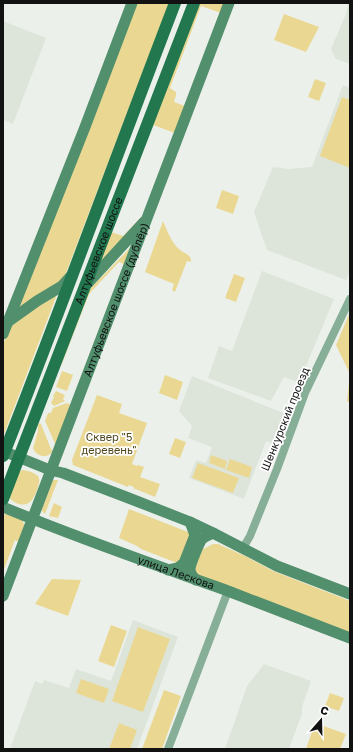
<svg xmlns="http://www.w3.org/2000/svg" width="353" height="752" font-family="'Golos Text',sans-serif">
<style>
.built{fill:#dde5da}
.green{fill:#ead892}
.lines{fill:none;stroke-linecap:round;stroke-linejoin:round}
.street{stroke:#87af97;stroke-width:8}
.secondary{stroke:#518f6d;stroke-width:11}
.primary{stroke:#22774f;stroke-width:12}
.labels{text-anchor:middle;stroke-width:3.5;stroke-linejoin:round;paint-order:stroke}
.street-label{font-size:11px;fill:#111211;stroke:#fff}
.park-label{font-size:11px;fill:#51471d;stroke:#fff}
</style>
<rect width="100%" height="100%" fill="#ecf0eb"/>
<g class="built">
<path d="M348,3H350V64L336,59L331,49L346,14Z"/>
<path d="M3,21L46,38L13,124L3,120Z"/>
<path d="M343,85L350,88V271L346,280L267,250L254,212L273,167L289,169L312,167Z"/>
<path d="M262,271L334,299L299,383L284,377L271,401L208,378L219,346L232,351Z"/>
<path d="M192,376L288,415L277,445L266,441L244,499L189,478L196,460L206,463L212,447L188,438L192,426L179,411Z"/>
<path d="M133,620L178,637L137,749H10L35,681L42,684L44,680L69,688L76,669L111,681Z"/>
<path d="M264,664L311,681L302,707V714L289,749H225L247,686Z"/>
</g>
<g class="green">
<path d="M135,3H169L66,273L63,278L59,282L19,307Z"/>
<path d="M198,3H225L221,13L201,6L170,88L176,92V95L174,102L185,106L175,133L153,125L111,232L123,236L143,215V216L97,266Z"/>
<path d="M284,14L319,27L306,52L274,40Z"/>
<path d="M315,79L326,83L319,101L308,97Z"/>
<path d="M342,97L350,100V168L320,156Z"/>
<path d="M222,190L239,196L233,214L216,208Z"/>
<path d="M163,221C167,230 171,242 179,249C184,254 192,254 191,262L187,261L175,292L172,290L174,284L145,272Z"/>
<path d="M132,246L124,264L119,262L89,294L61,366H59L87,292Z"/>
<path d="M234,274L245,278L236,302L225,298Z"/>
<path d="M56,295V297L3,437V345L11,324Z"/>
<path d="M350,312V403L347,401L350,374L336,345Z"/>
<path d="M62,371L73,375L67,391L56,387Z"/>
<path d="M165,375L183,382L177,400L159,393Z"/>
<path d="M56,391L65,395L63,399L65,401L54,406L51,403L54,397L53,396Z"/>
<path d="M97,395L122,404L119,413L147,423L132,464L137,466L138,465L144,467L140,477L160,484L155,497L133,488L134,487L129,485L128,487L73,465L72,460Z"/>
<path d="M67,403L71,405L56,446L45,421L48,413H51L53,408Z"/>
<path d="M39,423L41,424L51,449L53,451C48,459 36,457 33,448L38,431V426Z"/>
<path d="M175,438L186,442L180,458L169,454Z"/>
<path d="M211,455L227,461L225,469L209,463Z"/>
<path d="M230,459L252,467L249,478L226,470Z"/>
<path d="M198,463L239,478L233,493L192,478Z"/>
<path d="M22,470C26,470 28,471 31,472C42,476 40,481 37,490C33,500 29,508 16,503C13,501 11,500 9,497L19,472Z"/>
<path d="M53,480H58L45,514L42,511V509Z"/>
<path d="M54,503L62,507L58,518L49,516Z"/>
<path d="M129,509L188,532L191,534L184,557L177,563L141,549L137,546L119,538Z"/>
<path d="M9,513L22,520L25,526L19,542L15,540L3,572V515Z"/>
<path d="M213,544H218L245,556L273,571L350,601V633L196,574L193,567L203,549Z"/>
<path d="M52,579L81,580L68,616L35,604Z"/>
<path d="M111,625L127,631L114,667L98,661Z"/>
<path d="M138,627L170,639L143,712L112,701Z"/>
<path d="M81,679L109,689L104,703L76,693Z"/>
<path d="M164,690L181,696L162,749H142Z"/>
<path d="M330,693L344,698L339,711L325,706Z"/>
<path d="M119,723L137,730L130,749H109Z"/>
<path d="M315,723L346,734L340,749H306Z"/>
</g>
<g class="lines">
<g class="street">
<path d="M243,548L250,536L277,469L305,393L350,299"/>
<path d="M168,749L228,591"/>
</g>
<g class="secondary">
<path d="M88,283L144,222"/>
<path d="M9,321L37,301L62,286L71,276"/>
<path d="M3,334L85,127L132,3"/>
<path d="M3,451L50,470L63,473L126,497L190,522L213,533L277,566L350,594"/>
<path id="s1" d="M3,507C77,538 153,564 228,591C269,607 309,622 350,638"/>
<path d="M168,570L178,568L184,563L195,535L190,522"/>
<path d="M196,580C193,577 190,573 190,569C190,565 199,543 202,539C205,536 209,535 213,533"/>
<path id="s2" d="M3,596L229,3"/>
</g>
<g class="primary">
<path d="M3,456C62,306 117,154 175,3"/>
<path id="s3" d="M3,499L194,3"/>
</g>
</g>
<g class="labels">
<g class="street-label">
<text dy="4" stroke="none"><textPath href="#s3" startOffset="266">Алтуфьевское шоссе</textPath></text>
<text dy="4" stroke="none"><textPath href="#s2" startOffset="317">Алтуфьевское шоссе (дублёр)</textPath></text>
<text transform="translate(285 419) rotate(-68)" y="4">Шенкурский проезд</text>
<text dy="4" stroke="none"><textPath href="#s1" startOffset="185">улица Лескова</textPath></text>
</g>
<g class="park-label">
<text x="109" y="441">Сквер "5<tspan x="109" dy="13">деревень"</tspan></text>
</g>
</g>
<rect width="353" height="752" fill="none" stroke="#111211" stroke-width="8"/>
<g transform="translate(321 720) rotate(20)" stroke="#ffffff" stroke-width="3" paint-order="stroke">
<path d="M0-3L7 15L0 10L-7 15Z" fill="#111211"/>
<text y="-6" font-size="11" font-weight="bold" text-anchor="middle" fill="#111211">С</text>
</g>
</svg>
